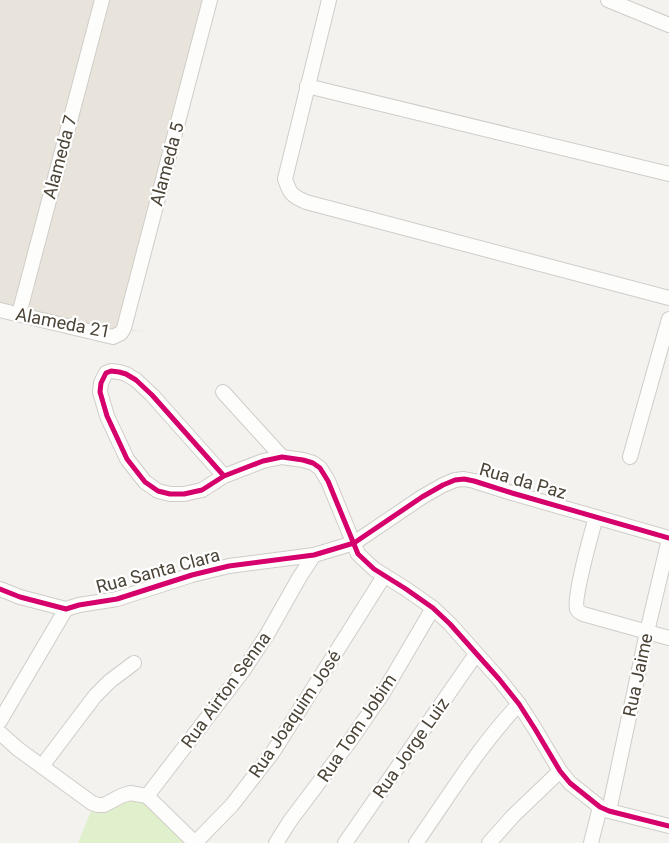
<svg xmlns="http://www.w3.org/2000/svg" width="669" height="843" font-family="Roboto,sans-serif">
<style>
.residential{fill:#e8e4db}
.green{fill:#e0f0cc}
.lines{fill:none;stroke-linecap:round;stroke-linejoin:round}
.street-casing{stroke:#d0cdc8;stroke-width:16}
.street{stroke:#fdfdfc;stroke-width:14}
.cycleway-casing{stroke:#fff;stroke-width:8}
.cycleway{stroke:#d6006c;stroke-width:5}
.labels{text-anchor:middle;stroke-width:4.5;stroke-linejoin:round;paint-order:stroke}
.street-label{font-size:18px;fill:#4c4437;stroke:#fff}
</style>
<rect width="100%" height="100%" fill="#f3f2ee"/>
<path class="residential" d="M0,0H205L124,328L146,332L0,317Z"/>
<path class="green" d="M127,799L138,800L144,802L186,843H78L92,809Z"/>
<g class="lines">
<g class="street-casing">
<g id="street">
<path d="M329,0L285,179C290,194 292,196 306,202L669,298"/>
<path d="M608,0L669,25"/>
<path d="M307,86L669,174"/>
<path d="M0,310L113,337L121,333L124,328L210,0"/>
<path d="M19,314L102,0"/>
<path d="M223,392L282,457"/>
<path d="M630,457L669,319"/>
<path d="M224,476L152,395L136,380L126,374L119,372L111,371L106,373L101,383L100,392L107,416L127,459L145,482L158,491L170,494H184L202,490L224,476L263,461L282,457L303,460L313,463L320,468L328,481L358,554L374,569L406,589L433,608L450,624L499,679L519,704L535,729L560,771L570,783L600,807L609,811L669,826"/>
<path d="M596,517C592,531 573,599 577,609C578,611 581,613 583,614L669,638"/>
<path d="M0,589L20,597L66,609L79,605L117,599L192,575L229,566L314,555L354,543L422,497L443,485L455,480L464,479L474,481L512,493L669,538"/>
<path d="M0,721L66,609"/>
<path d="M0,733L18,749L92,803L98,805H104L121,796L130,793L147,796L195,843"/>
<path d="M42,766L95,696L110,681L134,663"/>
<path d="M147,796L243,671L268,633L299,578L314,555"/>
<path d="M609,811L647,632L669,539"/>
<path d="M195,843L232,805L273,752L384,576"/>
<path d="M276,843L290,821L350,741L383,693L433,608"/>
<path d="M345,843L476,654"/>
<path d="M416,843C449,796 479,746 519,704"/>
<path d="M489,843L513,816L560,771"/>
<path d="M591,843L600,807"/>
</g>
</g>
<use href="#street" class="street"/>
<g class="cycleway-casing">
<g id="cycleway">
<path d="M224,476L152,395L136,380L126,374L119,372L111,371L106,373L101,383L100,392L107,416L127,459L145,482L158,491L170,494H184L202,490L224,476L263,461L282,457L303,460L313,463L320,468L328,481L358,554L374,569L406,589L433,608L450,624L499,679L519,704L535,729L560,771L570,783L600,807L609,811L669,826"/>
<path d="M0,589L20,597L66,609L79,605L117,599L192,575L229,566L314,555L354,543L422,497L443,485L455,480L464,479L474,481L512,493L669,538"/>
</g>
</g>
<use href="#cycleway" class="cycleway"/>
</g>
<g class="labels">
<g class="street-label">
<text transform="translate(60 157) rotate(-75)" y="6">Alameda 7</text>
<text transform="translate(167 164) rotate(-75)" y="6">Alameda 5</text>
<text transform="translate(63 323) rotate(11)" y="6">Alameda 21</text>
<text transform="translate(523 481) rotate(16)" y="6">Rua da Paz</text>
<text transform="translate(158 571) rotate(-15)" y="6">Rua Santa Clara</text>
<text transform="translate(638 675) rotate(-78)" y="6">Rua Jaime</text>
<text transform="translate(226 690) rotate(-54)" y="6">Rua Airton Senna</text>
<text transform="translate(295 714) rotate(-56)" y="6">Rua Joaquim José</text>
<text transform="translate(357 728) rotate(-56)" y="6">Rua Tom Jobim</text>
<text transform="translate(411 748) rotate(-55)" y="6">Rua Jorge Luiz</text>
</g>
</g>
</svg>
